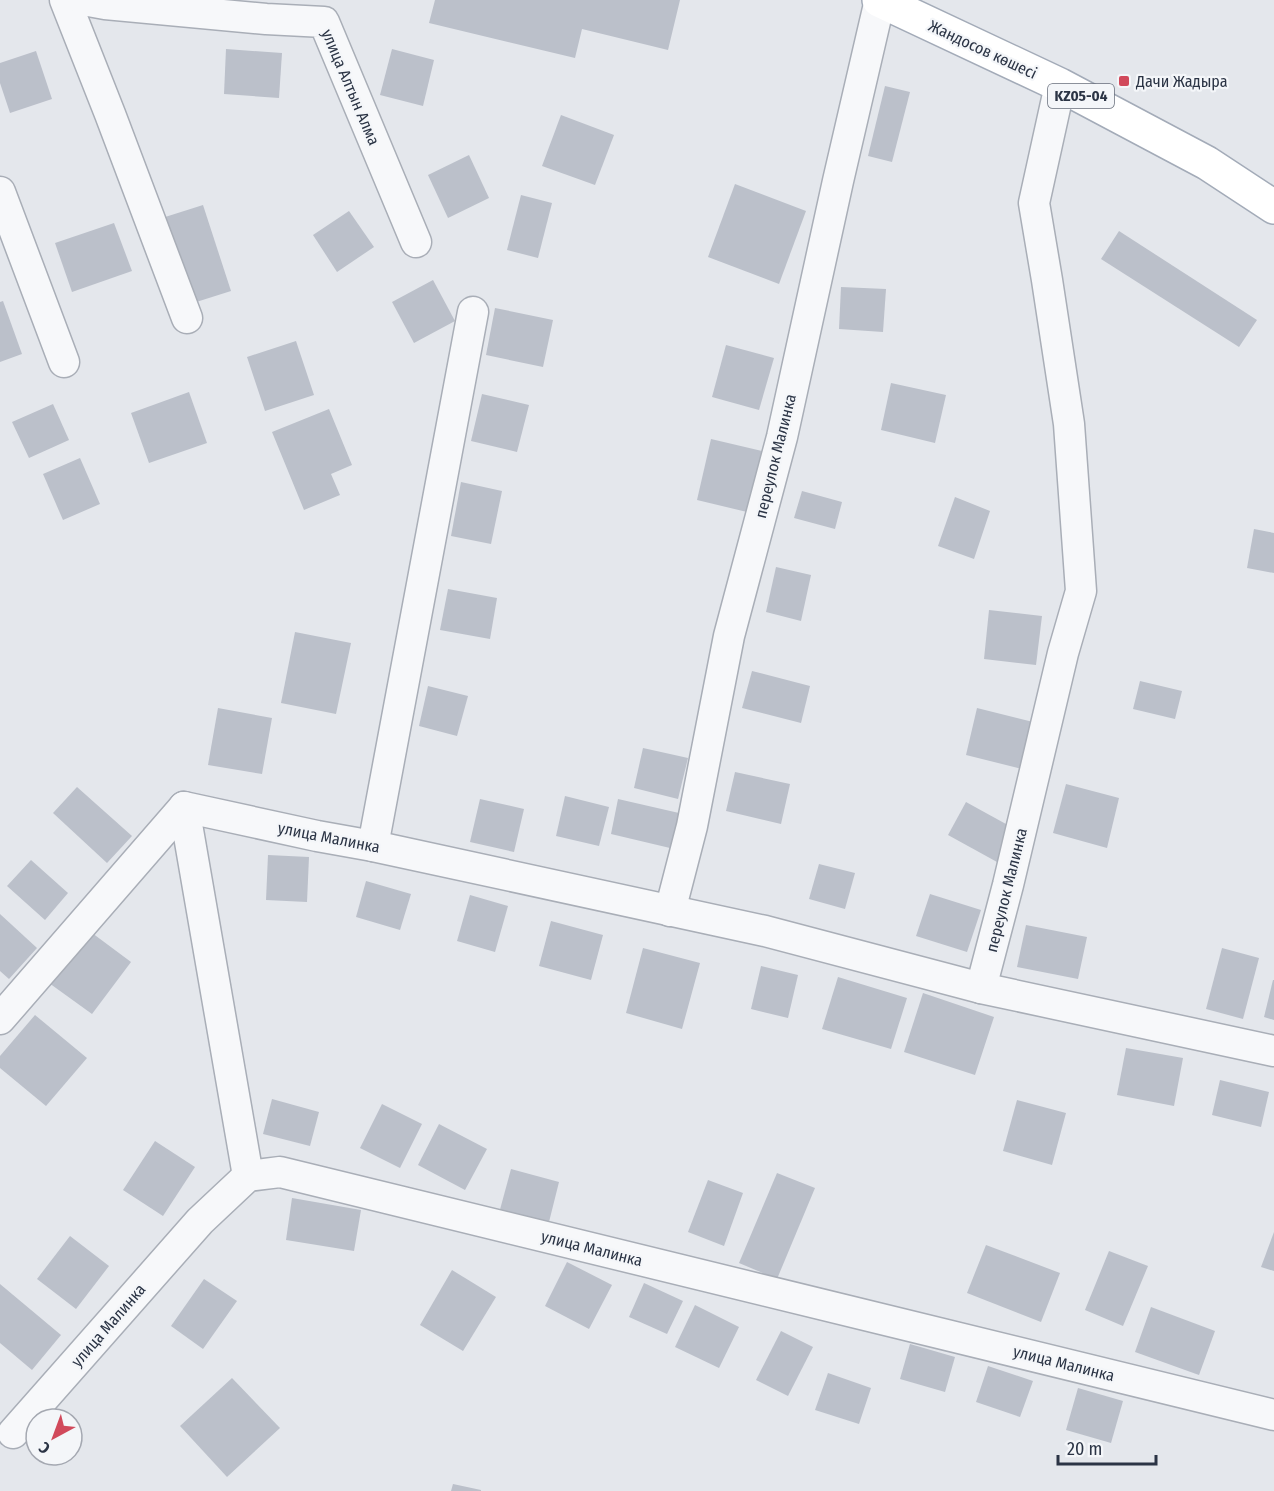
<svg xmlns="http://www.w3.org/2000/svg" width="1274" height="1491" font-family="'Fira Sans Condensed',sans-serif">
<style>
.building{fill:#bbc0ca}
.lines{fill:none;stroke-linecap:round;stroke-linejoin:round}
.minor-casing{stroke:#a9aeb7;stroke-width:33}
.primary-casing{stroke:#a3abb8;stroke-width:36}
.minor{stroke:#f7f8fa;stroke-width:30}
.primary{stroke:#fff;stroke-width:33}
.poi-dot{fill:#d1495b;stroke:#f4f6f9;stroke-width:2}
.labels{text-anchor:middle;stroke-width:4.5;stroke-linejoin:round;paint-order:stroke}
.shield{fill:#f4f6f9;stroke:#676e7b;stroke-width:1.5}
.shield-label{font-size:15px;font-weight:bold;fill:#2b3445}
.street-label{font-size:16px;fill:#2b3445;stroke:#f4f6f9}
.poi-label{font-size:16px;fill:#2b3445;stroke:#f4f6f9;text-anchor:start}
</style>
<rect width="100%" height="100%" fill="#e4e7ec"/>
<g class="building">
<path d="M435,0H680L668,50L582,29L575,58L429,23Z"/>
<path d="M226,49L282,53L279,98L224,94Z"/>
<path d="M392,49L434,60L423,106L380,95Z"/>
<path d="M36,51L52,99L10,113L0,83V63Z"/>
<path d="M885,86L910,92L892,162L868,156Z"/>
<path d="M561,115L614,135L595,185L542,166Z"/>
<path d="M469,155L489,198L448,218L428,175Z"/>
<path d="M735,184L806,211L779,284L708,257Z"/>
<path d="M521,195L552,203L538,258L507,250Z"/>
<path d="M203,205L231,291L190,304L162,218Z"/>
<path d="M349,211L374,247L337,272L313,235Z"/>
<path d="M114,223L132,271L72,292L55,243Z"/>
<path d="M1119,231L1257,320L1239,347L1101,259Z"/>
<path d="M433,280L455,321L414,343L392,302Z"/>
<path d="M841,287L886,289L883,332L839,329Z"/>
<path d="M3,301L22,354L0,362V302Z"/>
<path d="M495,308L553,320L543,367L486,355Z"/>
<path d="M296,341L314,395L265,411L247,357Z"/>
<path d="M726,345L774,358L759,410L712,397Z"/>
<path d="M891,383L946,395L935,443L881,430Z"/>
<path d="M189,392L207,443L149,463L131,413Z"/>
<path d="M482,394L529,405L517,452L471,441Z"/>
<path d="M53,404L69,440L29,458L12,422Z"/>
<path d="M329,409L352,465L331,474L340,495L304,510L272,432Z"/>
<path d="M711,439L762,451L747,512L697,500Z"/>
<path d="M80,458L100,504L63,520L43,474Z"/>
<path d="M461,482L502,491L491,544L451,536Z"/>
<path d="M802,491L842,502L835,529L794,518Z"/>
<path d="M955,497L990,511L974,559L938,546Z"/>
<path d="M1254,529L1274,533V573L1247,568Z"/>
<path d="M776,567L811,575L801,621L766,612Z"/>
<path d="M448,589L497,598L490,639L440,630Z"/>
<path d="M989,610L1042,616L1036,665L984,659Z"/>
<path d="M295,632L351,643L336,714L281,703Z"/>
<path d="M752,671L810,686L801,723L742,708Z"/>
<path d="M1140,681L1182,691L1175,719L1133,709Z"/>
<path d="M428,686L468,696L457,736L419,726Z"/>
<path d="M218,708L272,718L262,774L208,765Z"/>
<path d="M977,708L1033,722L1022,769L966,755Z"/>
<path d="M643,748L688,758L678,799L634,788Z"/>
<path d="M735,772L790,784L781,824L726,811Z"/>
<path d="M1066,784L1119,798L1107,848L1053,833Z"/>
<path d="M77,787L132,836L107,863L53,813Z"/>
<path d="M565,796L609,807L599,846L556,836Z"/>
<path d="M480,799L524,809L514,852L470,842Z"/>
<path d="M618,799L679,813L670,848L611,834Z"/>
<path d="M966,802L1015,829L997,862L948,835Z"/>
<path d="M268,855L309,857L307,902L266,900Z"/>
<path d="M31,860L68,893L45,920L7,886Z"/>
<path d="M819,864L855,873L845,909L809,899Z"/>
<path d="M366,881L411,894L400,930L356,917Z"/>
<path d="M930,894L981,910L967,952L916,936Z"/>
<path d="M470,895L508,906L495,952L457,941Z"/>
<path d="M0,914L37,948L9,979L0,971Z"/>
<path d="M551,921L603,935L591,980L539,966Z"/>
<path d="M1026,925L1087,937L1078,979L1017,967Z"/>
<path d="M88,930L131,962L92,1014L49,983Z"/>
<path d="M643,948L700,963L682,1029L626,1013Z"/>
<path d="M1222,948L1259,958L1243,1019L1206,1009Z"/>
<path d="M761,966L798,975L788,1018L751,1009Z"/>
<path d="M838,977L907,998L891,1049L822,1029Z"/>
<path d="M1273,980H1274V1020L1264,1017Z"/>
<path d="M923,993L994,1017L975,1075L904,1052Z"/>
<path d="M35,1015L87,1058L46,1106L0,1068V1056Z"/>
<path d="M1126,1048L1183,1058L1174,1106L1117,1095Z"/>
<path d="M1220,1080L1269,1092L1261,1127L1212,1115Z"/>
<path d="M272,1099L319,1112L310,1146L263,1134Z"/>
<path d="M1017,1100L1066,1113L1052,1165L1003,1151Z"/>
<path d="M382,1104L422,1124L400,1168L360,1148Z"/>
<path d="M439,1124L487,1149L465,1190L418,1165Z"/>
<path d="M155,1141L195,1167L163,1216L123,1190Z"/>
<path d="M511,1169L559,1182L547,1230L498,1217Z"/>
<path d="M777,1173L815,1188L777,1279L739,1263Z"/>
<path d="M708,1180L743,1193L724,1246L688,1232Z"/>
<path d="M292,1198L361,1210L354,1251L286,1240Z"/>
<path d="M1274,1232V1271L1261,1267Z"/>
<path d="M70,1236L109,1266L76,1309L37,1279Z"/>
<path d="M986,1245L1060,1273L1041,1322L967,1293Z"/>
<path d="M1109,1251L1148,1266L1123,1326L1085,1310Z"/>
<path d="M567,1262L612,1285L589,1329L545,1306Z"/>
<path d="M452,1270L496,1297L463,1351L420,1325Z"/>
<path d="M204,1279L237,1301L203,1349L171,1326Z"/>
<path d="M644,1283L683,1301L667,1334L629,1317Z"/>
<path d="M0,1284L61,1335L32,1370L0,1343Z"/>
<path d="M695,1305L739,1327L719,1368L675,1347Z"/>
<path d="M1151,1307L1215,1331L1199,1375L1135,1352Z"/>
<path d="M781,1331L813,1347L788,1396L756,1380Z"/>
<path d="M910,1344L955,1357L945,1392L900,1379Z"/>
<path d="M988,1366L1033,1381L1020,1417L976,1402Z"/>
<path d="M828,1373L871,1388L859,1424L815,1410Z"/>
<path d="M232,1378L280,1428L227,1477L180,1426Z"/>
<path d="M1078,1388L1123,1401L1111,1443L1066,1430Z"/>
<path d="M453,1484L481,1490V1491H451Z"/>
</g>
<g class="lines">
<g class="minor-casing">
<g id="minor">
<path d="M65,0L110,114L187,318"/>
<path d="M83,0L105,4L266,19L324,22L416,242"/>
<path d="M0,192L64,362"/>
<path d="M184,807L248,1176"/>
<path d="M373,846L473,312"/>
<path d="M670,911L692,826L729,636L782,437L838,181L880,0"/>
<path d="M981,988L1008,885L1063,653L1081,591L1069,424L1047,280L1034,203L1060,85"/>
<path d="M0,1019L184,807L317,836L373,846L765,931L981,988L1274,1051"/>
<path d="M13,1433L200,1221L248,1176L280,1172L1274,1415"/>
</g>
</g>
<g class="primary-casing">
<path id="primary" d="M879,0L1060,85L1207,163L1274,207"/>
</g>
<use href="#minor" class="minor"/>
<use href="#primary" class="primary"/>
</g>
<rect class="poi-dot" x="1118" y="75" width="12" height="12" rx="3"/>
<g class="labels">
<rect class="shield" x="1048" y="84" width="66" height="24" rx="4.5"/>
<g class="shield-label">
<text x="1081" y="101">KZ05-04</text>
</g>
<g class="street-label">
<text transform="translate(983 49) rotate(25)" y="6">Жандосов көшесі</text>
<text transform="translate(351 87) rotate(67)" y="6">улица Алтын Алма</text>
<text transform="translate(775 456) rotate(-76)" y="6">переулок Малинка</text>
<text transform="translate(329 837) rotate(11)" y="6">улица Малинка</text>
<text transform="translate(1006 890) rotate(-76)" y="6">переулок Малинка</text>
<text transform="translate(592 1248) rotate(14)" y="6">улица Малинка</text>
<text transform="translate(108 1325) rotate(-49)" y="6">улица Малинка</text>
<text transform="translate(1064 1363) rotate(14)" y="6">улица Малинка</text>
</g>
<g class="poi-label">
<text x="1136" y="87">Дачи Жадыра</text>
</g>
</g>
<g transform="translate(54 1437) rotate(221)"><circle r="28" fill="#f4f6f9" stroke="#a4a8b1" stroke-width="1.5"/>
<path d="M0-4.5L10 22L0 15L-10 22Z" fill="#d1495b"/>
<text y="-9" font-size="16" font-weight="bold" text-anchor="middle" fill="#2b3445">С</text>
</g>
<path d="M1058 1455v9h98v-9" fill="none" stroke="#2b3445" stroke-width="3"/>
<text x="1067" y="1455" font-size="18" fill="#2b3445" stroke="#f4f6f9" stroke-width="4.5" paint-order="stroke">20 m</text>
</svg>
